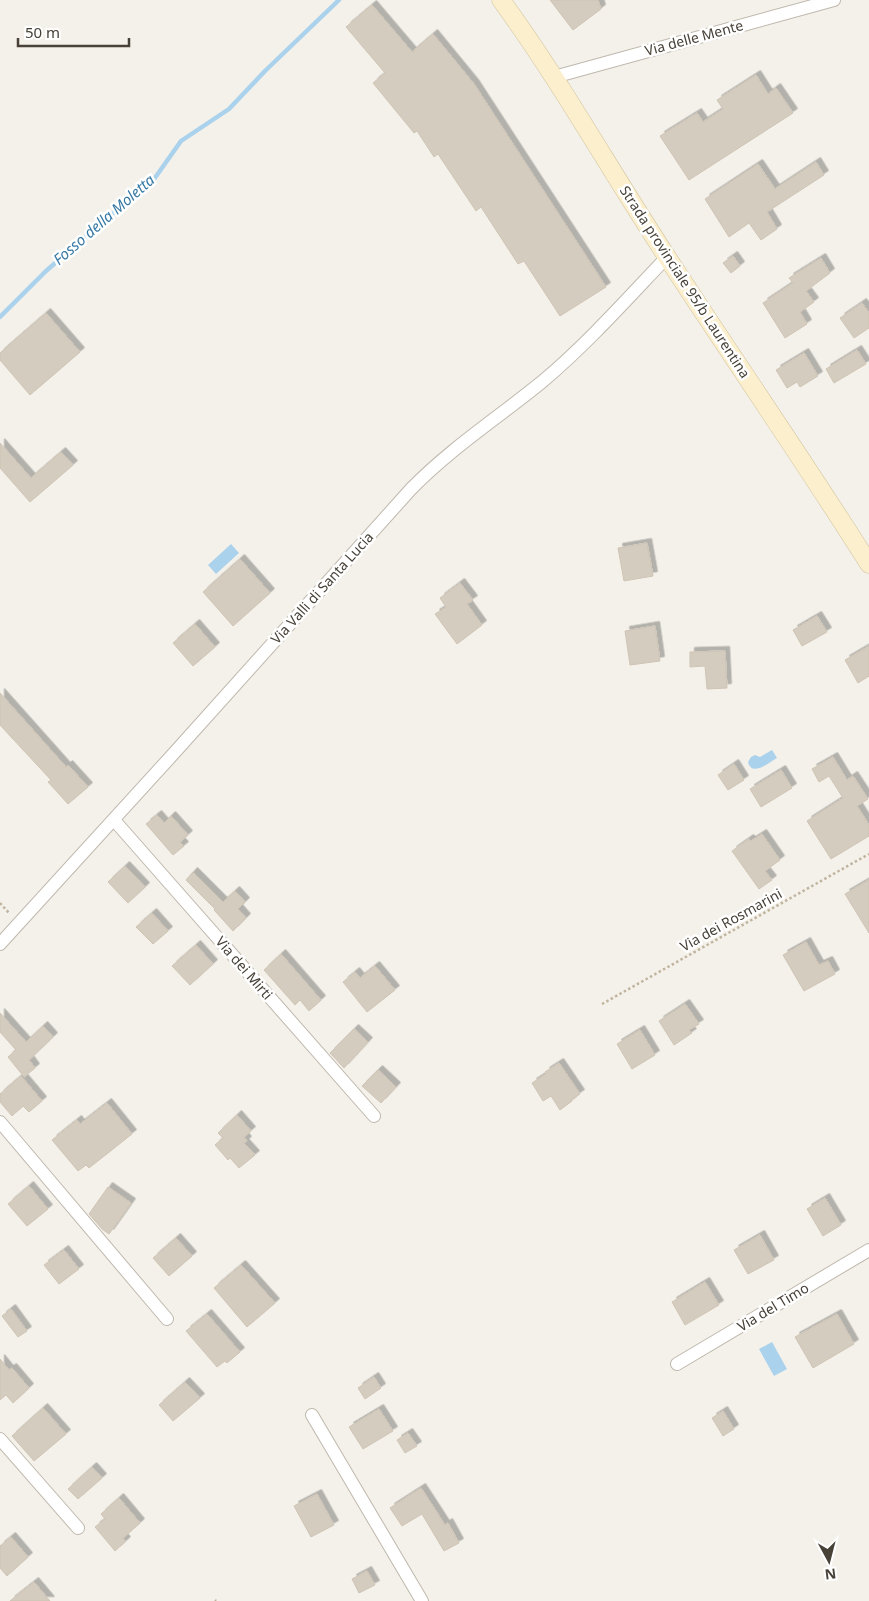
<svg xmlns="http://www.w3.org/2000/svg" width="869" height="1601" font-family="'Noto Sans',sans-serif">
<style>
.water{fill:#abd2ec}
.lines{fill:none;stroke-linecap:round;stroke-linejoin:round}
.stream{stroke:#abd2ec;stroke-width:4.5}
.building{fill:#d5ccc0;stroke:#cfc4b4;filter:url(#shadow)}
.minor-casing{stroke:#bfb8ad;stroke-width:14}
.secondary-casing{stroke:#d0c29c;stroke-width:19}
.path{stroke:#c0b49f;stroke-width:2.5;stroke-dasharray:2.5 2.5;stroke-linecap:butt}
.minor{stroke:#fff;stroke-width:12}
.secondary{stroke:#fbefcd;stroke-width:18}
.labels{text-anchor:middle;stroke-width:5;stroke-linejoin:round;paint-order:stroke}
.street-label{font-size:14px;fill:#474138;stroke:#fff}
.water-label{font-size:15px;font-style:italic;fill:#3678a4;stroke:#fff}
</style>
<defs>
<filter id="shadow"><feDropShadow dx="4.5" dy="-4.5" stdDeviation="0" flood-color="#0004"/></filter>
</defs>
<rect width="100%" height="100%" fill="#f4f1ea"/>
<g class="water">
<path d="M231,544L239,553L216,574L208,565Z"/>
<path d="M772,750L777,758C768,763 752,777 748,762L751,757L755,755L760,757Z"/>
<path d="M772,1342L787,1369L774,1376L759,1349Z"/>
</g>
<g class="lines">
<path class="stream" d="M0,317L46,271L107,218L152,182L181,141L229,109L265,71L339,0"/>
</g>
<g class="building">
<path d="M550,0H598L601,9L573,30Z"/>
<path d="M372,5L412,52L433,34L474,84L606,287L560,316L524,261L518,264L481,207L476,211L438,154L434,157L417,131L414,133L373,83L385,73L346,27Z"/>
<path d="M756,75L768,94L776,88L793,113L689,180L660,136L697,113L703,122L723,109L717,100Z"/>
<path d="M816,162L824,175L767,212L777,229L761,240L749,223L729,237L705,199L758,164L775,189Z"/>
<path d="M733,256L740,266L731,273L723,263Z"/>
<path d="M821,258L830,273L806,291L814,302L800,312L807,324L785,338L763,303L793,283L789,278Z"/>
<path d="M862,303L869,313V328L854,338L840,318Z"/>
<path d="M46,313L80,352L30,395L0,360V353Z"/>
<path d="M857,350L866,364L834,383L826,369Z"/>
<path d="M804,353L818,376L800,387L797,382L787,388L776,370Z"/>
<path d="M0,443L31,478L61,452L73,465L30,502L0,468Z"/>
<path d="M647,543L653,576L624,581L618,548Z"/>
<path d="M240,559L270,593L233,626L203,592Z"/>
<path d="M460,583L473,600L467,604L482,625L457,644L435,614L446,607L440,598Z"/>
<path d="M817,616L827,632L802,646L793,630Z"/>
<path d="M195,624L215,647L193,666L173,643Z"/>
<path d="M655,626L660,661L630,665L625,631Z"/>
<path d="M869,646V676L858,683L845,660Z"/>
<path d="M725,651L727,688L707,689L705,666L690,667V652Z"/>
<path d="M0,693L66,767L68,765L88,787L68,804L48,782L51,780L0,725Z"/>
<path d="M833,757L847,780L853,776L868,799L857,806L869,825V836L831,859L807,821L843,798L829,776L819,782L812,769Z"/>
<path d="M734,764L744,780L728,790L718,775Z"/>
<path d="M781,770L792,788L761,807L750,789Z"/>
<path d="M157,815L164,823L171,816L188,835L180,842L184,846L173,855L146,824Z"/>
<path d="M762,834L780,860L765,871L772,880L759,889L732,851L749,839L751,841Z"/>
<path d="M125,866L145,887L128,903L108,882Z"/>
<path d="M193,872L223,902L235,891L245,902L238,909L246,918L233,931L214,910L215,909L186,880Z"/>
<path d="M869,880V933L845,894Z"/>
<path d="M152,913L168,931L153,944L136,927Z"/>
<path d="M806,942L819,965L828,961L835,974L804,991L783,955Z"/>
<path d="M196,945L213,964L190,985L172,966Z"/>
<path d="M281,954L321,1000L309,1011L300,1000L295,1005L264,970Z"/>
<path d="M375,966L395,990L367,1012L343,982L355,972L360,978Z"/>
<path d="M685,1004L699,1024L689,1030L692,1033L674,1045L659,1021Z"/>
<path d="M0,1013L26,1042L43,1026L53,1037L29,1060L35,1068L24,1077L8,1057L16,1050L0,1032Z"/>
<path d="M354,1029L368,1042L344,1068L330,1053Z"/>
<path d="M640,1030L655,1055L632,1069L617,1044Z"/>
<path d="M559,1063L580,1094L571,1100L572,1101L560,1110L551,1096L543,1101L532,1083L546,1074L545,1072Z"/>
<path d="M378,1070L396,1087L381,1103L362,1086Z"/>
<path d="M21,1076L42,1101L29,1112L23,1106L12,1116L0,1102V1094Z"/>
<path d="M107,1103L132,1134L89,1168L86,1165L78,1171L52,1140L77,1120L80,1124Z"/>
<path d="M237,1115L251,1131L244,1137L247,1141L244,1143L255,1155L239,1168L230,1158L228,1160L215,1145L223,1138L218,1133Z"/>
<path d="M29,1186L48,1209L27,1226L8,1204Z"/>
<path d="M108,1187L131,1203L109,1234L102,1229L89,1214Z"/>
<path d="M825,1198L841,1225L823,1236L807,1209Z"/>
<path d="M760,1235L774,1260L748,1274L734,1250Z"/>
<path d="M176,1238L192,1256L169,1276L153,1258Z"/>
<path d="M64,1250L79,1269L59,1284L44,1265Z"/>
<path d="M241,1265L275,1303L247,1327L214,1288Z"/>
<path d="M705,1282L719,1305L685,1325L672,1302Z"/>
<path d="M11,1309L27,1331L18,1337L2,1316Z"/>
<path d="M207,1314L240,1352L227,1363L225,1361L217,1367L186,1331Z"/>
<path d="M837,1314L854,1344L813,1368L795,1337Z"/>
<path d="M0,1359L9,1370L12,1368L29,1388L13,1403L6,1395L0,1400Z"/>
<path d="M374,1377L381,1388L365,1399L358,1388Z"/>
<path d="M185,1382L200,1398L173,1421L159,1405Z"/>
<path d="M43,1408L66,1434L34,1461L12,1436Z"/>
<path d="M379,1409L393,1431L363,1449L349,1427Z"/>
<path d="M723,1411L734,1429L723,1436L712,1418Z"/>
<path d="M408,1433L417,1446L405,1453L397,1440Z"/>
<path d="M92,1467L102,1478L78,1499L68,1489Z"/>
<path d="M421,1488L445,1525L448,1523L459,1543L444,1551L422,1514L402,1526L390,1508Z"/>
<path d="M317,1494L334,1525L311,1537L294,1506Z"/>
<path d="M119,1498L140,1523L123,1538L126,1541L115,1551L95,1527L105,1519L101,1514Z"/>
<path d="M11,1537L28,1557L7,1576L0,1568V1546Z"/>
<path d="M367,1571L375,1585L359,1593L352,1579Z"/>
<path d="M34,1582L50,1601H10Z"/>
</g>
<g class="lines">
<g class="minor-casing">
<g id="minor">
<path d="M554,77L834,0"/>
<path d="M114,820L374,1116"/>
<path d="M0,944L175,752L411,489C451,448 499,417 543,381C588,343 627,299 667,257"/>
<path d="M0,1122L167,1319"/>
<path d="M677,1364L869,1250"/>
<path d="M312,1415L422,1601"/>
<path d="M0,1439L78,1528"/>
</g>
</g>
<g class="secondary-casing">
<path id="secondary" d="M501,0C561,82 611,172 667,257C734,360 804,461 869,564"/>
</g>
<g class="path">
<path d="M0,903L9,913"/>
<path d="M602,1004L869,854"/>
<path d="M215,1600L216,1601"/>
</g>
<use href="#minor" class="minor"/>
<use href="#secondary" class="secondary"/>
</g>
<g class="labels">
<g class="street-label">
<text transform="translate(694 38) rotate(-15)" y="5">Via delle Mente</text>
<text transform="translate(685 282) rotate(57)" y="5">Strada provinciale 95/b Laurentina</text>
<text transform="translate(322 588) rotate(-48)" y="5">Via Valli di Santa Lucia</text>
<text transform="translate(731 920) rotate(-29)" y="5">Via dei Rosmarini</text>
<text transform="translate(244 968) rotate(49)" y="5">Via dei Mirti</text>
<text transform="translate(773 1307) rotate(-31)" y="5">Via del Timo</text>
</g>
<g class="water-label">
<text transform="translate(104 220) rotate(-41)" y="5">Fosso della Moletta</text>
</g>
</g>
<g transform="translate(829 1561) rotate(173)" stroke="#ffffff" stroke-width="4" paint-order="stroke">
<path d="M0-4L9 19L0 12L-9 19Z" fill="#474138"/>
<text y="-8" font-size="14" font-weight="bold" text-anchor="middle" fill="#474138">N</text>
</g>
<path d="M18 38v8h111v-8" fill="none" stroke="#474138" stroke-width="2.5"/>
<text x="25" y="38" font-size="15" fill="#474138" stroke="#ffffff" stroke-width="4" paint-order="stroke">50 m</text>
</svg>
